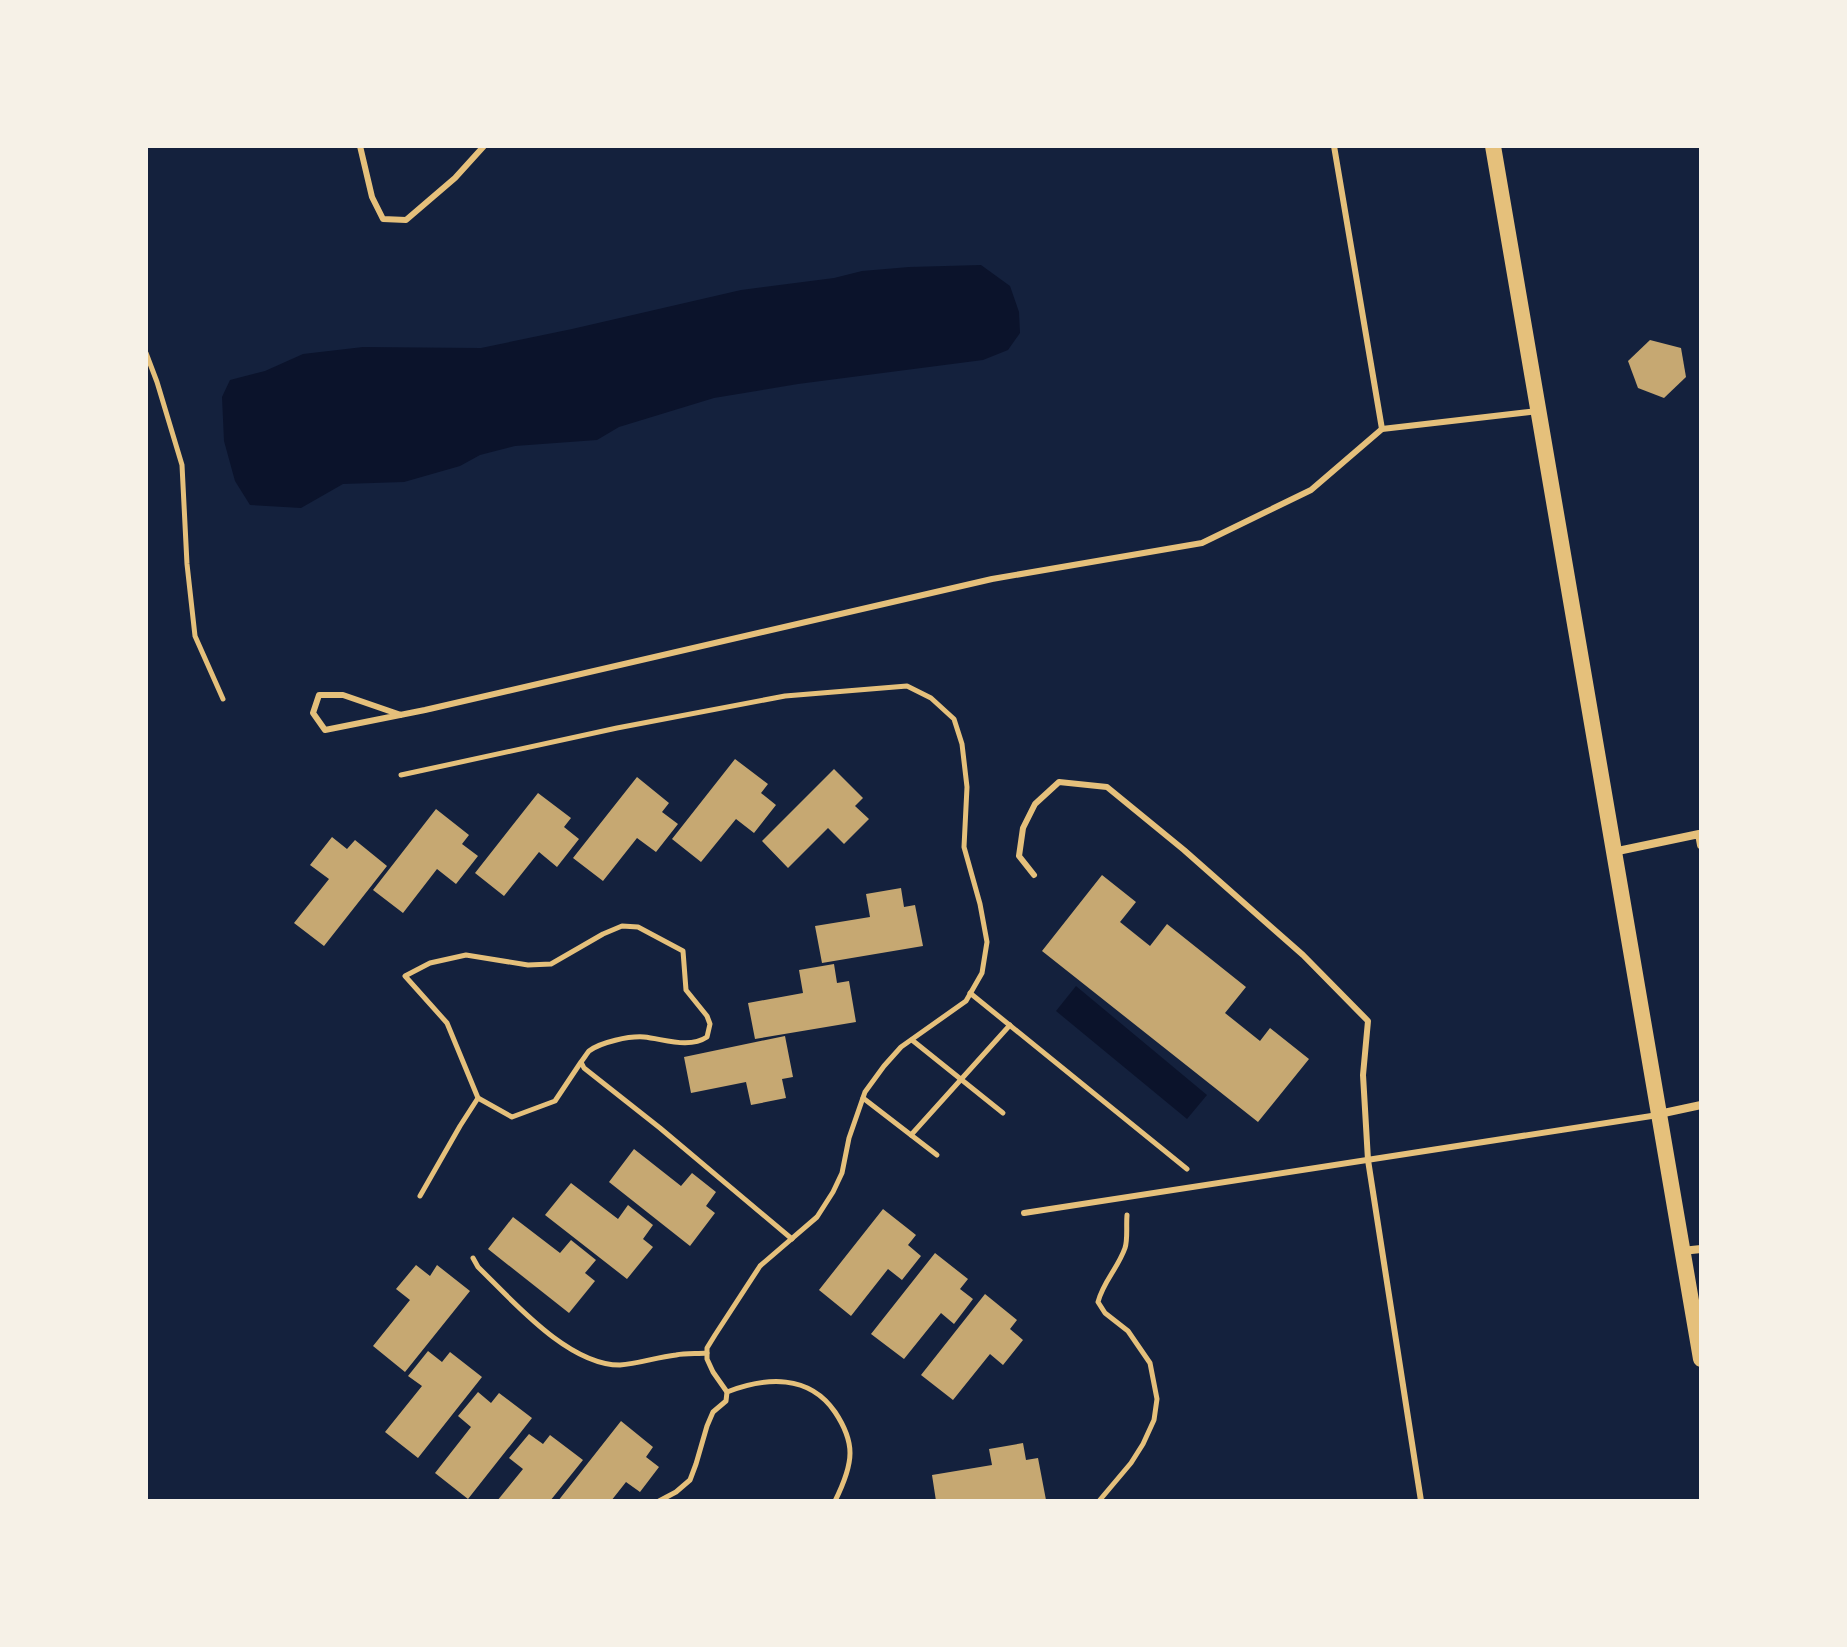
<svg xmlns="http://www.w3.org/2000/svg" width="1847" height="1647" font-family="'Libre Baskerville',serif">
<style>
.water{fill:#0b132b}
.building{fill:#c6a872}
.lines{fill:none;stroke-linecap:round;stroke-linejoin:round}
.path{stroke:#e5c07b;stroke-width:5}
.service{stroke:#e5c07b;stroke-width:6}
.minor{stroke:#e5c07b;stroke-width:8}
.secondary{stroke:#e5c07b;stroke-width:16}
</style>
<rect width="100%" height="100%" fill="#14213d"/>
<g class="water">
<path d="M981,265L1010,286L1019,312L1020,333L1008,350L983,360L798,384L714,398L619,427L597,440L515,446L480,455L460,466L404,482L343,484L301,508L250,505L235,481L224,441L222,397L230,380L265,371L303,354L363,347L481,348L572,329L741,290L834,278L862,271L909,267Z"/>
<path d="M1076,986L1207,1095L1187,1119L1056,1011Z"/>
</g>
<g class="building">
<path d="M1650,340L1681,348L1686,377L1664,398L1638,388L1628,361Z"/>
<path d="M735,759L768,784L761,793L776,805L754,833L736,819L701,862L672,839Z"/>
<path d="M834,769L863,798L855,806L869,819L844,844L828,828L788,868L762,841Z"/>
<path d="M637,777L669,803L662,812L678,824L656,852L637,838L603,881L573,858Z"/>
<path d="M538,793L571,818L564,827L579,839L557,867L539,852L504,896L475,873Z"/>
<path d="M436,809L469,835L462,844L478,856L456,884L437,869L403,913L373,890Z"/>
<path d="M332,837L347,849L355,840L387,866L324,946L294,923L329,879L310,865Z"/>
<path d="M1102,875L1136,902L1120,922L1150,946L1167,924L1246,987L1225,1013L1260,1041L1270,1028L1309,1059L1258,1122L1042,951Z"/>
<path d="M901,888L904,907L915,905L923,946L822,963L815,926L870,917L866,894Z"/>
<path d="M834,964L837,983L849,981L856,1022L755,1039L748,1003L803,993L799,970Z"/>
<path d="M785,1036L793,1077L782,1079L786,1098L751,1105L746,1082L691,1093L684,1057Z"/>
<path d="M634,1149L681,1186L692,1173L716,1192L706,1206L715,1213L690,1246L609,1182Z"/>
<path d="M571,1183L618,1219L628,1205L653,1225L643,1239L653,1247L627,1279L545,1215Z"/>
<path d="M883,1209L916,1235L908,1245L921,1256L902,1280L888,1269L851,1316L819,1290Z"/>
<path d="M513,1217L560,1253L571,1240L596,1260L585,1273L595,1281L569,1313L488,1249Z"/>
<path d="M935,1253L968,1279L960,1289L973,1299L954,1324L941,1313L904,1359L871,1334Z"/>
<path d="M416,1265L430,1276L437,1265L470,1291L405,1372L373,1346L410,1300L396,1289Z"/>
<path d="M985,1294L1017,1320L1010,1329L1023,1340L1003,1365L990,1354L953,1400L921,1375Z"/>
<path d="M428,1351L442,1362L450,1352L482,1377L418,1458L385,1432L422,1386L408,1376Z"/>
<path d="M478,1392L491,1403L499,1393L532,1418L468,1499L435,1473L471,1427L458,1416Z"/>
<path d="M621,1421L653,1447L646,1457L659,1467L640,1492L626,1482L611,1501H558Z"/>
<path d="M529,1434L543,1444L550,1435L583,1460L550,1501H497L523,1469L509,1458Z"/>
<path d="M1023,1443L1026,1460L1038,1458L1046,1500L936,1501L932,1475L992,1465L989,1449Z"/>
</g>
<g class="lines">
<g class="path">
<path d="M146,353L157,382L182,465L187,564L195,636L223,699"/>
<path d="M401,775L617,728L785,696L907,686L931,698L954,719L962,744L967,787L964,847L980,904L987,942L982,973L966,1001L901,1047L884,1066L865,1092L849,1138L842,1173L833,1192L817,1217L760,1266L715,1335L707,1348V1359L713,1372L727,1392L726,1401L713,1412L707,1426L696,1464L690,1480L676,1492L659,1501"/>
<path d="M970,993L1187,1169"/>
<path d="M912,1040L1003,1113"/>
<path d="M581,1062L555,1101L512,1117L478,1098L447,1023L405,976L430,963L466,955L528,965L551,964L603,934L622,926L638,927L683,951L686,990L707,1016L710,1024L707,1037C689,1049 664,1039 644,1037C629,1036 601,1042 589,1051C588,1052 582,1061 581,1062L584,1068L660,1128L792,1239"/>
<path d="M863,1098L911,1135L1010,1025"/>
<path d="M911,1135L937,1155"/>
<path d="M420,1196L460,1126L478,1098"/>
<path d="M473,1258L478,1267C513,1301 568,1365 620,1365C638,1364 657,1357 676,1355C686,1353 697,1354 707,1353"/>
<path d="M727,1392C766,1377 809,1374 835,1412C843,1424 850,1438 850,1453C850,1468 842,1487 835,1501"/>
<path d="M1099,1501L1131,1463L1143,1444L1154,1420L1157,1399L1150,1363L1128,1331L1105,1313L1098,1302C1103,1282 1118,1268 1125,1248C1128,1239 1126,1226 1127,1215"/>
</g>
<g class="service">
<path d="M360,146L372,197L383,219L406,220L455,178L484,146"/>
<path d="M1334,146L1382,429"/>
<path d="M401,715L343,695H319L313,713L325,730L425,710L992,579L1202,543L1311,490L1382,429L1538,411"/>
<path d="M1034,875L1019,856L1023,828L1035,804L1059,782L1107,787L1184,850L1303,955L1368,1021L1363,1075L1368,1160L1421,1501"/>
<path d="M1024,1213L1658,1115"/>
</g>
<g class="minor">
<path d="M1613,852L1699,834L1701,845"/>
<path d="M1659,1114L1701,1105"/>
<path d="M1682,1251L1701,1249"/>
</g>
<path class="secondary" d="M1493,146L1701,1359"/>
</g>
<rect width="1847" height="1647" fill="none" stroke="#f6f1e7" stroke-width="296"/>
</svg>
